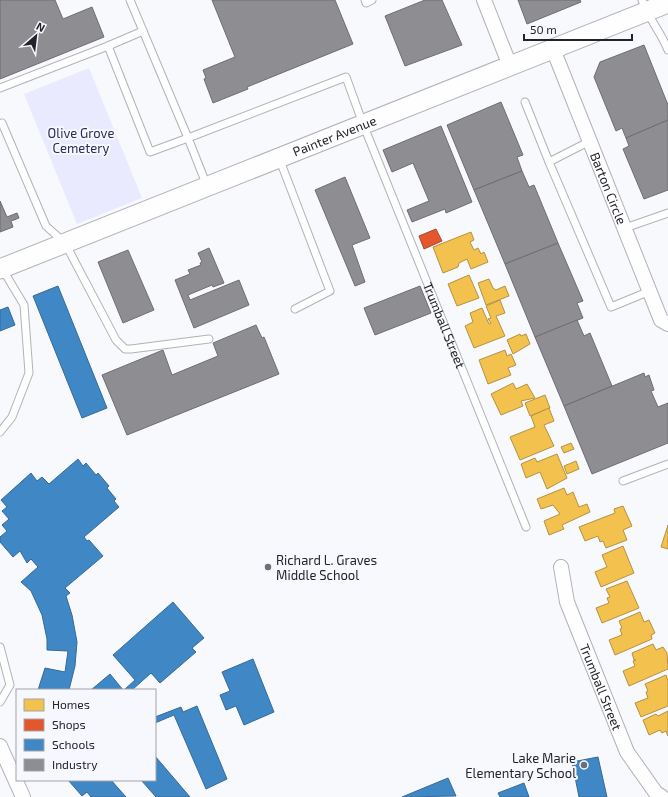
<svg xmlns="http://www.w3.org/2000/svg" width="668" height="797" font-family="'Exo 2',sans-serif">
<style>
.green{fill:#e9eafe}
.homes{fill:#f2c14e;stroke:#b49244}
.shops{fill:#e4572e;stroke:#aa472d}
.schools{fill:#3f88c5;stroke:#376a97}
.industry{fill:#8d8d92;stroke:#6d6d73}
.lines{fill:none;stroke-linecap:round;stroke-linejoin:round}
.lane-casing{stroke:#b1b2b8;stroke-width:9}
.street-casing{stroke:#b1b2b8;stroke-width:16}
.secondary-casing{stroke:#b1b2b8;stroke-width:21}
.lane{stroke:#fefeff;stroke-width:7}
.street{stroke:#fefeff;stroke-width:14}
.secondary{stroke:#fefeff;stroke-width:19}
.poi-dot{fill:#6e6e75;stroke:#f7f8fd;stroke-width:1.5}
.labels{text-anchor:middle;stroke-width:4;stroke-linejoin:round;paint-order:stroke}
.park-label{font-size:13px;fill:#2f2a5d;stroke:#f7f8fd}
.street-label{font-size:13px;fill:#23232c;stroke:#f7f8fd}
.poi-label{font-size:13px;fill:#23232c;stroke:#f7f8fd;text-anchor:start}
</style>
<rect width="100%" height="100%" fill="#f8f9fc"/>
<path class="green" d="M89,68L142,198L77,224L24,94Z"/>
<g class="homes">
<path d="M471,232L474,240L470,242L474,250L478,248L481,254L484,252L488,262L471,269L467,259L459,263L458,267L443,273L433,247Z"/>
<path d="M469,275L479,298L457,306L448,284Z"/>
<path d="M489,279L493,288L496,290L505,286L509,296L486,305L478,283Z"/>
<path d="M500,300L505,313L496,316L505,336L474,348L465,326L473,322L470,313L482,308L489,324L491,323L488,319L491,318L486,306Z"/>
<path d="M520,334L521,336L526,334L530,344L513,354L507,340Z"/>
<path d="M505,350L507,356L511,354L516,365L508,368L511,375L488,384L479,360Z"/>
<path d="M513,383L516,389L527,384L535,398L521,401L523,406L501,415L491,394Z"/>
<path d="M545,395L550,408L530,416L525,403Z"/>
<path d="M549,408L554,421L544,425L554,446L520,460L510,437L535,427L531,416Z"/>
<path d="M571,443L574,449L564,453L561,447Z"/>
<path d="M557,454L567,478L547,489L540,472L526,478L521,464L535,458L537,462Z"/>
<path d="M576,461L579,469L567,474L564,466Z"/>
<path d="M564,488L567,495L573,492L579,507L587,504L590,512L562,525L564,529L549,535L544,521L560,514L553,505L541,509L537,499Z"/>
<path d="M623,506L632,526L623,530L627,540L606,548L603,541L600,542L598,536L585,541L579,527L615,513L614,509Z"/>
<path d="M668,525V549L661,547Z"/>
<path d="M623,546L634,573L601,587L595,572L607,567L602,555Z"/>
<path d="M627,581L639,608L602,623L596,608L609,603L607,598L610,597L606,589Z"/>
<path d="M640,612L644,622L649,620L655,633L651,635L652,639L615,655L609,640L622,635L620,629L622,628L619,621Z"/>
<path d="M653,644L656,650L663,647L667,653L668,669L629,686L623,671L635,666L633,661L636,660H634L632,653Z"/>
<path d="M666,675L668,681V706L641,717L635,703L648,698L646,692L648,691L645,684Z"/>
<path d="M668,711V736L666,731L662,733L660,730L649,735L643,720L656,714L658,716Z"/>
</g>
<path class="shops" d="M436,229L442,241L424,249L419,236Z"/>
<g class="schools">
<path d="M58,286L107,408L82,418L33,296Z"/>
<path d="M8,307L15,325L0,331V310Z"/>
<path d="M78,459L83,466L86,463L96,475L98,473L109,486L107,488L116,499L114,501L119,507L84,537L87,541L89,540L103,556L65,588L70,593L66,596L72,615L77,642L75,666L69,690H38L45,668L65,672L68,651L47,650V639L42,615L31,591L21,582L38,567L31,559L27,563L20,551L13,557L0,542V537L7,531L2,525L9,519L2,511L7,507L1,500L31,473L37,481L42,477L49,484Z"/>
<path d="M173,602L204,638L192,648L196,652L160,683L151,673L132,690H124L135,680L113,655Z"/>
<path d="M253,659L274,712L244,725L236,706L226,710L220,695L230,691L222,672Z"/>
<path d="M110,674L123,690H91Z"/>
<path d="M197,706L227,779L206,789L174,715L155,723V717L181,707L183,712Z"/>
<path d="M155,756L190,797H156L141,780H155Z"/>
<path d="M598,757L607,797H579L572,762Z"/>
<path d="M448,778L456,796L402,797Z"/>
<path d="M68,780H111L126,797H91L87,792L82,796Z"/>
<path d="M524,783L529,797H500L498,793Z"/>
</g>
<g class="industry">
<path d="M0,0H55L63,19L92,7L104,37L0,79Z"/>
<path d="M212,0H335L353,44L247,87L248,89L213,103L204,79L206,78L203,70L235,57Z"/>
<path d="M425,0H442L462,45L405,66L385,16Z"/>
<path d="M518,0H580L581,2L527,24Z"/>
<path d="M644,45L668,105V120L626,138L622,128L616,131L594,77L600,62Z"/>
<path d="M501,102L523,155L517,157L522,171L474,190L447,125Z"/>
<path d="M668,120V190L644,199L623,149L629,146L626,138Z"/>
<path d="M441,126L472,202L446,213L445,209L412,222L407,210L429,201L413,163L392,172L383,150Z"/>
<path d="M522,171L529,187L534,185L558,243L505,264L474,190Z"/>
<path d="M345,177L370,238L352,245L365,282L355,286L315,190Z"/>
<path d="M0,201L7,217L17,213L19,218L11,221L13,227L0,232Z"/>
<path d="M558,243L583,301L577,303L583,318L535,337L505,264Z"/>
<path d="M209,248L224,283L213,287L212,285L188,295L190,300L239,280L249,305L194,328L175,280L190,274L188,270L201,265L200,263L202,262L198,253Z"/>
<path d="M128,250L154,310L123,323L98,262Z"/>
<path d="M420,286L431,313L375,335L364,308Z"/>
<path d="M577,320L584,336L590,333L612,386L564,406L535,337Z"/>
<path d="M256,325L262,338L264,337L279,374L127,435L102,375L163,350L172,375L218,356L213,343Z"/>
<path d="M644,373L645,377L649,375L654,390L651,391L658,407L668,403V443L592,474L564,406Z"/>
</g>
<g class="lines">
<g class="lane-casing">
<g id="lane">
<path d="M365,0L366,3L372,0"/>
<path d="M642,0C648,18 661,32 668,50"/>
<path d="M108,46L143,31"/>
<path d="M0,88L108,46L150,152L188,138L130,0"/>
<path d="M525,102L549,162"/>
<path d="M2,123L46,226L65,243L116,340L125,349H131L209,339"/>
<path d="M590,141L549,162L611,307L650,291"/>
<path d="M279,158L330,291L295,309"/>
<path id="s1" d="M207,186L188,138L346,77L363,124L526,527"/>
<path d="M625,228L668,213"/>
<path d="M0,432L12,417L29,373L24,305L3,270"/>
<path d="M623,481L668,464"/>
<path d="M0,647L10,685L0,702"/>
</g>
</g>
<g class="street-casing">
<g id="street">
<path d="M484,0L510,66"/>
<path id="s2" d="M553,49L661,320L668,324"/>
<path id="s3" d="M561,567L567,602L627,752L656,793L662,797"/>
<path d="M0,746L23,797"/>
</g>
</g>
<g class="secondary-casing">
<g id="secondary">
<path id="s4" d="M0,269L668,3"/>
</g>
</g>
<use href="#lane" class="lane"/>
<use href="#street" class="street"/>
<use href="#secondary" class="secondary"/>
</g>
<g class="poi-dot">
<circle cx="268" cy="567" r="4"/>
<circle cx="584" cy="765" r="4"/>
</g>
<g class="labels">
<g class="park-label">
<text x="81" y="138">Olive Grove<tspan x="81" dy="15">Cemetery</tspan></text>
</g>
<g class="street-label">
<text dy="5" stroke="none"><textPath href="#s4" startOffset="360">Painter Avenue</textPath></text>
<text dy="5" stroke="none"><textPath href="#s2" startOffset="150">Barton Circle</textPath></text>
<text dy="5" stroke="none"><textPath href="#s1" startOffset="488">Trumball Street</textPath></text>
<text dy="5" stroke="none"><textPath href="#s3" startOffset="127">Trumball Street</textPath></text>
</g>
<g class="poi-label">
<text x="276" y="565">Richard L. Graves<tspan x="276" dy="15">Middle School</tspan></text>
<text x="576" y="763" text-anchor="end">Lake Marie<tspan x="576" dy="15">Elementary School</tspan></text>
</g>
</g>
<rect x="16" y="689" width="140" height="92" fill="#f7f8fd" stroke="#a2a3a9"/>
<rect x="24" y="699" width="20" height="12" fill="#f2c14e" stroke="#a2a3a9"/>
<text x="52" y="709" font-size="12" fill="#23232c">Homes</text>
<rect x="24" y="719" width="20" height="12" fill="#e4572e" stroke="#a2a3a9"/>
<text x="52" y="729" font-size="12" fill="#23232c">Shops</text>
<rect x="24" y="739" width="20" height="12" fill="#3f88c5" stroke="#a2a3a9"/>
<text x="52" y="749" font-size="12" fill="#23232c">Schools</text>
<rect x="24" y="759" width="20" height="12" fill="#8d8d92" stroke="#a2a3a9"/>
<text x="52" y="769" font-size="12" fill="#23232c">Industry</text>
<g transform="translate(36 36) rotate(28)" stroke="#f7f8fd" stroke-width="3" paint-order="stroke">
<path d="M0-3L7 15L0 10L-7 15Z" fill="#23232c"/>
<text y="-6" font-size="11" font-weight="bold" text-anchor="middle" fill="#23232c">N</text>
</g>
<path d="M524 34v6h108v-6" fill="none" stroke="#23232c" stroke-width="2"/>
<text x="530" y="34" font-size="12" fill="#23232c" stroke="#f7f8fd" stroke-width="3" paint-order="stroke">50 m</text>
</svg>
